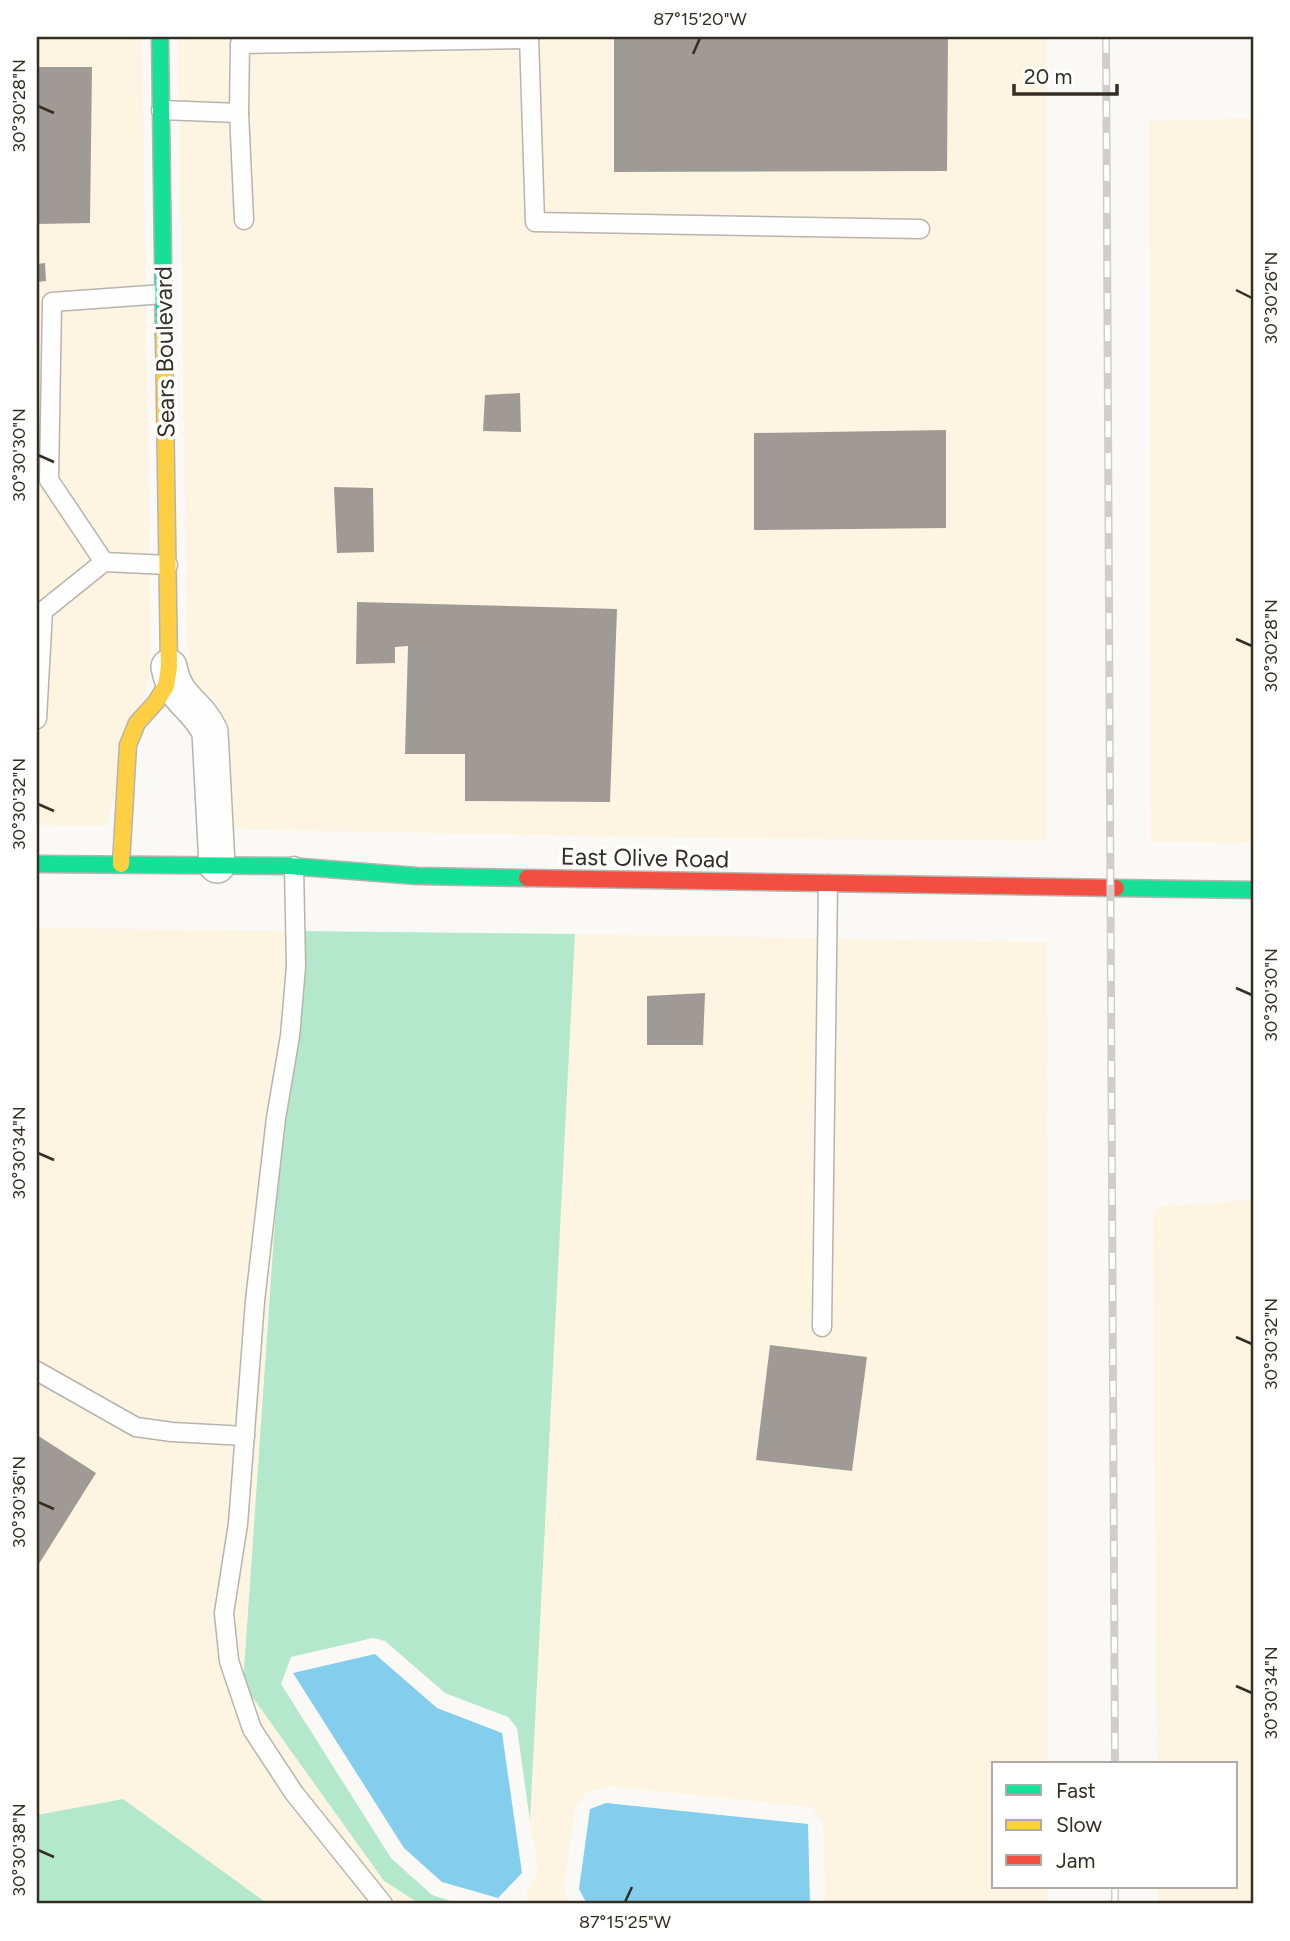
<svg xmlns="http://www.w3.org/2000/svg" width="1290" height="1941" font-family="Figtree,sans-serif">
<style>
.built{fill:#fdf4e2}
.forest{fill:#b4e8cc}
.water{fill:#83ceed}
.building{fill:#a09a97}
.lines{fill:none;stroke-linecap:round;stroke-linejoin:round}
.lane-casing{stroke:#b7b4ad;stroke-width:21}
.street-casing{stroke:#b7b4ad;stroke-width:38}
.fast-casing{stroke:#b7b4ad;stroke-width:19}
.slow-casing{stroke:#b7b4ad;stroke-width:19}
.jam-casing{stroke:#b7b4ad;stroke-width:19}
.lane{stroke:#fefefe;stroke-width:18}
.street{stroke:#fefefe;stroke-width:35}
.fast{stroke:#16e098;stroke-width:16}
.slow{stroke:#ffcf43;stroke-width:16}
.jam{stroke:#f24e42;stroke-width:16}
.rail-casing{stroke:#d0cecd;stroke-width:8}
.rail{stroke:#fff;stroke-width:5;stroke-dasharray:16;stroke-linecap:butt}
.ticks{fill:none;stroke:#342e22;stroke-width:2.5}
.labels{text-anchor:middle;stroke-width:7;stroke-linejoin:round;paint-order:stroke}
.street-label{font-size:24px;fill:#342e22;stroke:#fff}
.neatline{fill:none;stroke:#342e22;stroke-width:2.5}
.ticks-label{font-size:18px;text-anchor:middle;fill:#342e22}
</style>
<rect width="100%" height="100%" fill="#fbf9f6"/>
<g class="built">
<path d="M37,37H142L151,653L148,655L151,669L106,826L37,825Z"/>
<path d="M178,37H1047V841L641,837L233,829L228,728L214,699L198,687L189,675L187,664L190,649L187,648Z"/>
<path d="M1253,118V843L1151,842L1149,121Z"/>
<path d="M37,928L295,931L243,1684L384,1881L420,1904H268L123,1799L37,1815Z"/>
<path d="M575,934L1047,942L1048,1764H994V1887H1048V1904H826L823,1822L811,1807L609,1786L587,1793L575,1808L564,1889L569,1904H526L527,1890L532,1884L538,1868L530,1821Z"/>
<path d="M1253,1200V1904H1158V1887H1236V1764H1157L1153,1212L1161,1206Z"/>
</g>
<g class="forest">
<path d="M295,931L575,934L530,1821L517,1728L508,1717L445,1693L385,1641L373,1638L291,1657L281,1684L391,1858L432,1895L460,1904H420L384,1881L243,1684Z"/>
<path d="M123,1799L268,1904H37V1815Z"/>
</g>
<g class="water">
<path d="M375,1654L437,1708L502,1733L522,1873L498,1898L442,1882L404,1848L293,1673Z"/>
<path d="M606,1803L808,1824L810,1904H587L579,1889L590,1809Z"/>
</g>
<g class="building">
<path d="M614,37H948L947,171L614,172Z"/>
<path d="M37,67H92L90,223L37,224Z"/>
<path d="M45,263L46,281L37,282V264Z"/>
<path d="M520,393L521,432L483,431L485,395Z"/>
<path d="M946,430V528L754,530V433Z"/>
<path d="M334,487L373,488L374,552L337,553Z"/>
<path d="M357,602L617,609L610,802L465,801V754H405L408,646L395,647V663L356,664Z"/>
<path d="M705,993L703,1045H647V996Z"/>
<path d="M770,1345L867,1357L852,1471L756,1460Z"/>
<path d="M37,1435L96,1473L37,1567Z"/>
</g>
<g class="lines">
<g class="lane-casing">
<g id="lane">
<path d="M529,37L535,222L920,229"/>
<path d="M161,110L239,113"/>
<path d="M244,220L239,113L240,44L529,39"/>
<path d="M104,562L49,480L52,302L164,294"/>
<path d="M37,719L43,611L104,562L168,565"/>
<path d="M294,866L296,967L290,1036L276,1118L255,1301L238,1524L224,1613L229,1661L252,1729L294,1793L383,1904"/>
<path d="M822,1327L828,884"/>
<path d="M37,1371L136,1427L172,1432L245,1436"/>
</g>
</g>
<g class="street-casing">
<path id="street" d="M169,667C176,703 196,702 210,732L217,865"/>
</g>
<g class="fast-casing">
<g id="fast">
<path d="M160,37L164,335"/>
<path d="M37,864L289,866L417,876L527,878"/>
<path d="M1116,888L1253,890"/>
</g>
</g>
<g class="slow-casing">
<path id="slow" d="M121,864L128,745L137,723L156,702L166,686L169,667L164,335"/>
</g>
<g class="jam-casing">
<path id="jam" d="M527,878L1116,888"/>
</g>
<use href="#lane" class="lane"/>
<use href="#street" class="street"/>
<use href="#fast" class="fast"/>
<use href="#slow" class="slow"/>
<use href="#jam" class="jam"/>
<g class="rail-casing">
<g id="rail">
<path d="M1106,37L1115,1764"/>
<path d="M1115,1887V1904"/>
</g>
</g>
<use href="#rail" class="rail"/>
</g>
<path class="ticks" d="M693,54L700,38M38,106L54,113M1236,290L1252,298M38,455L54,462M1236,639L1252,646M38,804L54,811M1236,988L1252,995M38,1153L54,1160M1236,1337L1252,1344M38,1502L54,1509M1236,1686L1252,1693M38,1850L54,1857M625,1902L632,1887"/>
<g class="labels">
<g class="street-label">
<text transform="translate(165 352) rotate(-91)" y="8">Sears Boulevard</text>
<text transform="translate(645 858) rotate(1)" y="8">East Olive Road</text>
</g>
</g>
<rect width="1290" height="1941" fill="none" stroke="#ffffff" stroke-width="77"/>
<rect x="992" y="1762" width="245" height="126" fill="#ffffff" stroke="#aeaba7" stroke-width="2"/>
<rect x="1006" y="1785" width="35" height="10" fill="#16e098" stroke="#aeaba7" stroke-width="2"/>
<text x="1056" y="1798" font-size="21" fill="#342e22">Fast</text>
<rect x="1006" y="1820" width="35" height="10" fill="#ffcf43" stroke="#aeaba7" stroke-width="2"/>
<text x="1056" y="1832" font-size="21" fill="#342e22">Slow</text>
<rect x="1006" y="1855" width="35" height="10" fill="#f24e42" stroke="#aeaba7" stroke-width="2"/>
<text x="1056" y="1868" font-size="21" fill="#342e22">Jam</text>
<path d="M1014 84v10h103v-10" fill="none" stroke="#342e22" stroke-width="3.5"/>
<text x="1024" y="84" font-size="21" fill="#342e22" stroke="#ffffff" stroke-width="5" paint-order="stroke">20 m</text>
<rect x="38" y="38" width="1214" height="1864" class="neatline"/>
<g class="ticks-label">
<text x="700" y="25">87°15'20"W</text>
<text transform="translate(19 106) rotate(-90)" y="6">30°30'28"N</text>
<text transform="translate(1271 298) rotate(-90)" y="6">30°30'26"N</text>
<text transform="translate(19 455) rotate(-90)" y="6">30°30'30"N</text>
<text transform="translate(1271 646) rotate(-90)" y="6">30°30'28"N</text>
<text transform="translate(19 804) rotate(-90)" y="6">30°30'32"N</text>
<text transform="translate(1271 995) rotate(-90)" y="6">30°30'30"N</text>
<text transform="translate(19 1153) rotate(-90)" y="6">30°30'34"N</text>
<text transform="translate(1271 1344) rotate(-90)" y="6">30°30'32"N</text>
<text transform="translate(19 1502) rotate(-90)" y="6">30°30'36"N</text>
<text transform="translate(1271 1693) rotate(-90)" y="6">30°30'34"N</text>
<text transform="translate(19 1850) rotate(-90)" y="6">30°30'38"N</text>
<text x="625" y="1928">87°15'25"W</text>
</g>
</svg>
